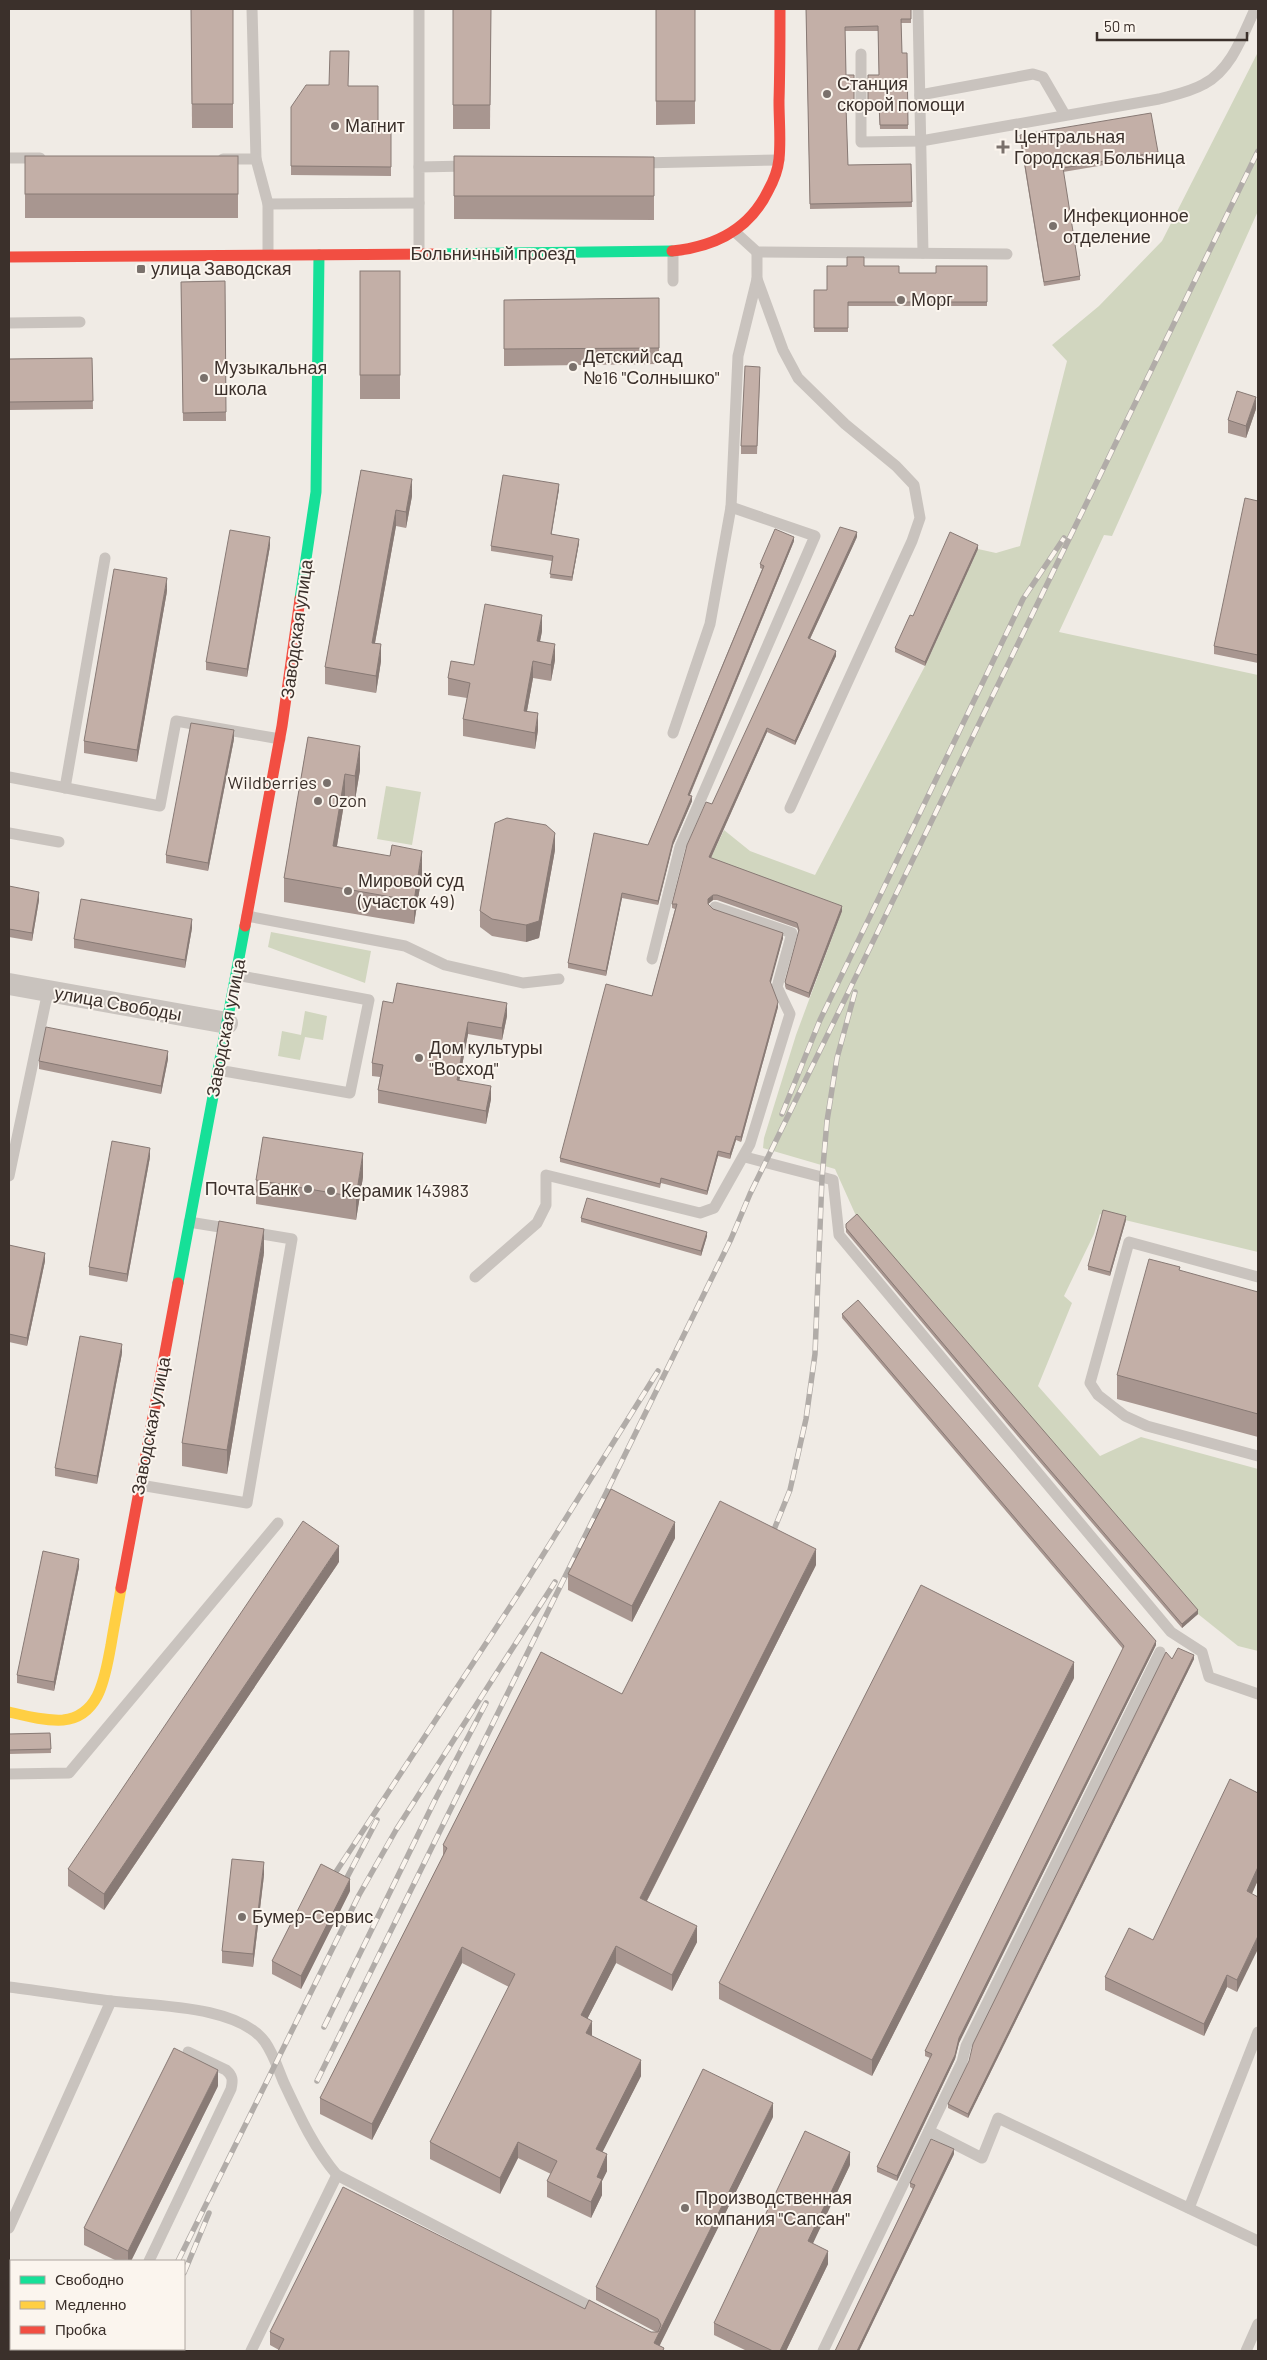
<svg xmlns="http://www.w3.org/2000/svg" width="1267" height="2360" font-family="Barlow,sans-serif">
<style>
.green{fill:#d1d6bf}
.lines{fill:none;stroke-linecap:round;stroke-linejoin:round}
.lane{stroke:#c9c3be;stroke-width:11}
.street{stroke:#c9c3be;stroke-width:22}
.fast{stroke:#16e098;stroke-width:11}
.slow{stroke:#ffcf43;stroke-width:11}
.jam{stroke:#f24e42;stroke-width:11}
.rail-casing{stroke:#b1aca8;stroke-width:5.5}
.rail{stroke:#fbf5ee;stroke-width:4;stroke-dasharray:11;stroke-linecap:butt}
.wall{fill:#a89690}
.shaded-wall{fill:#887a75}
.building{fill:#c3afa7;stroke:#887a75}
.poi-dot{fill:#7a716c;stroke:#fbf5ee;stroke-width:2}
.labels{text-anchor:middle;stroke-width:4;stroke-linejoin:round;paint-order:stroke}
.poi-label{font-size:18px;fill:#3b302b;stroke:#fbf5ee;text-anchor:start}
.street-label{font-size:18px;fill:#3b302b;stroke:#fbf5ee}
</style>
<rect width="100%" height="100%" fill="#f0ebe5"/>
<g class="green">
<path d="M1258,52V211L1112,536L1104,535L1059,632L1258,675V1252L1100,1214L1094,1234L1064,1296L1072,1303L1038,1386L1100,1456L1141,1437L1258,1469V1651L1238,1646L1198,1614L857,1218L835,1169L763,1148L764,1138L796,1035L842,911L709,862L724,830L750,851L815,875L925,666L978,549L996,553L1020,546L1067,361L1052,345L1099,306L1162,241Z"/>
<path d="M386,786L421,792L412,845L377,839Z"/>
<path d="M271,932L371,951L365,983L268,947Z"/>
<path d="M305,1011L327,1016L323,1040L305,1037L300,1060L278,1056L282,1031L301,1035Z"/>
</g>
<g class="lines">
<g class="lane">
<path d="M252,9L256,159L268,204V255"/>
<path d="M918,9L923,253"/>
<path d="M861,54V142L921,141L1159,99C1174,95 1190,92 1204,84C1231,70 1243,35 1255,9"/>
<path d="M920,95L1033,74L1043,77L1065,115"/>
<path d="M9,158H40"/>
<path d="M223,159H256"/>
<path d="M641,163L779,160"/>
<path d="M419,167V9"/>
<path d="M268,204L419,203"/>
<path d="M735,232L757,252L1007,254"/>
<path d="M757,252V279L783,350L798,378L845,424L896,466L914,485L920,518L912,541L790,808"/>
<path d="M419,255V167L467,166"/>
<path d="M673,281V252"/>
<path d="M9,323L80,322"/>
<path d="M673,733L710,624L731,507L738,356L757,279"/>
<path d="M9,777L160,806L176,721L280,739"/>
<path d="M65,788L105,558"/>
<path d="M9,833L59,842"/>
<path d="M247,916L405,946L445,965L523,983L559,979"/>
<path d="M652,959L680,847L815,536L731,507"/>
<path d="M218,1070L350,1093L369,1000L236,975"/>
<path d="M745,1157L833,1180L839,1235L1171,1632L1202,1652L1209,1677L1258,1694"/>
<path d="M9,1176L48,991"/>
<path d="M189,1222L232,1229"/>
<path d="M475,1277L537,1223L546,1205V1175L700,1213L714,1208L750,1144L790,1014L777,987L792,933L715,907"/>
<path d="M1258,1277L1129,1242L1090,1383L1098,1395L1125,1416L1147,1426L1258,1456"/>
<path d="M140,1485L247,1503L292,1239L250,1232"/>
<path d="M9,1774L69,1773L278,1523"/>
<path d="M9,1987C43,1991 77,1997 111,2001C153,2006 238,2005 265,2042C274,2055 278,2069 284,2083C299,2115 314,2148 337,2175L599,2311"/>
<path d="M929,2131L982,2158L998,2118L1258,2241"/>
<path d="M1189,2208L1258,2032"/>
<path d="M9,2228L111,2001"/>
<path d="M149,2261L231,2089C233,2080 233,2076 226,2070L188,2052"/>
<path d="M9,2338H11"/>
<path d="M251,2351L337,2175"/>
<path d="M823,2351L962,2062L966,2046L1160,1652"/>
<path d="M1246,2351L1258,2324"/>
</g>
<path class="street" d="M9,984L227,1023"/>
<g class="fast">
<path d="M437,254L672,251"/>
<path d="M300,599L316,492L319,255"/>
<path d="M178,1283L245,926"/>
</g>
<path class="slow" d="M9,1712C26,1716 45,1721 63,1720C101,1716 105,1675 111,1645C114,1626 118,1607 121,1588"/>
<g class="jam">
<path d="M672,251C714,247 749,230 768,191C773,182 778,169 779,159C781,140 779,120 779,101C780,70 780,40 780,9"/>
<path d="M9,257L437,254"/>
<path d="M245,926L282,726L300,599"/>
<path d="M121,1588L178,1283"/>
</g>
<g class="rail-casing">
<g id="rail">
<path d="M782,1114L820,1020L1023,599L1064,538"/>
<path d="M769,1542L790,1490L806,1419L815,1354L822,1178L827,1121L837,1058L855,992"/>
<path d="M330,1881L521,1590L658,1371"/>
<path d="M342,1887L377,1820"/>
<path d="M324,2027L435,1800L486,1703"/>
<path d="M317,2081L731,1239L750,1194L1258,151"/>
<path d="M178,2261L359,1895L396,1830L555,1582"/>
<path d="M184,2273L209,2213"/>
<path d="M133,2351L134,2349"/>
<path d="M147,2351L148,2349"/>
</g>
</g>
<use href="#rail" class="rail"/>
</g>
<g class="wall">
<path d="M191,9H233V128H192Z"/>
<path d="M453,9H491L490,129H453Z"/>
<path d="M656,9H695V124L656,125Z"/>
<path d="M806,9H911V23H901L902,53H907L908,129H880L879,109L868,110V75H879L878,31H845L846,75H854V111H846L848,165L911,164L912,207L810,209Z"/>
<path d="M348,86L378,128H391V176L291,175V107Z"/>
<path d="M1020,135L1158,152V156L1063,172L1080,276V280L1044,286L1020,139Z"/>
<rect x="25" y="156" width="213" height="62"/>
<path d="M454,156L654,157V220L454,219Z"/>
<path d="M864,266L899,273H936L987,266V306H848V332H814V290H827Z"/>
<rect x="360" y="271" width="40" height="128"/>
<path d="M225,281L226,421H183L181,282Z"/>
<path d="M659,298V364L504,366V300Z"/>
<path d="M92,358L93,409L9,410V359Z"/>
<path d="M760,375L757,454H741V446Z"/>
<path d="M1256,409L1246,438L1228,433V420Z"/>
<path d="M361,470L412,496L406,528L396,526L375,643L381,661L376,693L325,684V667Z"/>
<path d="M559,489L551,534L579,543L572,581L550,578L552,561L491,551V546Z"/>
<path d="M1258,501V663L1214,654V646Z"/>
<path d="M857,537L810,639L836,656L795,745L767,732L711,858L842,911L809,998L786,989L785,986V982L799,933L797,928L717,900H713L708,904L713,909L783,938L770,983L778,1007L741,1142L736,1140L730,1159L718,1156L707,1195L661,1183L660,1188L560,1162V1158L652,996L675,909L672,908V904L712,804Z"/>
<path d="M794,541L690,795L692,801L673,845L658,905L622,898L606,976L568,968V963L648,845L762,569L760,568V564Z"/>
<path d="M270,546L247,677L206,670V662Z"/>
<path d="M978,549L925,666L895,652V648L913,616Z"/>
<path d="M167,591L137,762L84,753V741Z"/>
<path d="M542,631L540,641L555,660L551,681L533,678L527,711L538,730L535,749L463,736V719L467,698L448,695V678Z"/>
<path d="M308,737L360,770L355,800L345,798L337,846L422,874L414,924L284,902V878Z"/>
<path d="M234,739L208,871L166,863V855Z"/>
<path d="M555,850L539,938L526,942L492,936L480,927V911Z"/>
<path d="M9,886L39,900L32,941L9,937Z"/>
<path d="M192,928L185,968L74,948V939Z"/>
<path d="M393,1003L507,1016L502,1040L468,1034L459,1081L491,1099L486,1124L378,1103V1090L380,1077L372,1076V1063Z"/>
<path d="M168,1059L161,1094L39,1069V1061Z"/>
<path d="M150,1157L127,1282L89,1275V1267Z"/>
<path d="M363,1177L356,1220L256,1204V1180Z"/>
<path d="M581,1218L707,1236L701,1256L581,1222Z"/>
<path d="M1126,1220L1110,1276L1088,1270V1266Z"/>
<path d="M846,1224L1198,1614L1182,1628L1009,1426L846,1232Z"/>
<path d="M9,1245L45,1261L27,1346L9,1342Z"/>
<path d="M264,1253L227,1474L182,1466V1443Z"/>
<path d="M1258,1292V1437L1117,1399V1375Z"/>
<path d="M842,1314L1156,1645L959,2043L955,2059L897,2181L877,2172V2167L930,2058L925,2056V2051L1123,1649L842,1318Z"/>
<path d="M122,1353L97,1484L55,1476V1468Z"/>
<path d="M675,1538L632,1622L568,1590V1574Z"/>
<path d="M339,1562L104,1910L68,1886V1869Z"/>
<path d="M816,1565L647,1901L697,1942L672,1991L616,1963L587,2019L592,2036L641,2076L602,2152L607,2171L602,2181V2195L591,2218L547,2197V2181L551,2174L518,2158L500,2194L430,2159V2142L509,1987L462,1963L372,2140L320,2114V2098L443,1856V1845L622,1694Z"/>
<path d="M79,1567L54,1691L17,1683V1675Z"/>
<path d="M1172,1659H1194L968,2118L948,2108V2104Z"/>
<path d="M1074,1678L872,2076L719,1999V1983Z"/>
<path d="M50,1733L51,1753L9,1754V1734Z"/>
<path d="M1258,1793V1880L1252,1894L1237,1992L1227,1987L1204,2036L1105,1990V1977L1153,1940Z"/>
<path d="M264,1875L253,1967L222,1963V1951Z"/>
<path d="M350,1891L301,1989L272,1974V1961Z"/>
<path d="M218,2086L131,2261H117L84,2245V2228Z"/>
<path d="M773,2117L659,2346L664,2351L279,2350L270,2345V2332L585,2309L651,2332H656L596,2300V2287Z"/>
<path d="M954,2154L859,2351H835L913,2189L910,2187V2183Z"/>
<path d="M850,2165L812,2244L828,2264L786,2351H747L714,2335V2323Z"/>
</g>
<g class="shaded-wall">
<path d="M1256,397V409L1246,438V426Z"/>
<path d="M412,479V496L406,528V512Z"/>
<path d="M559,484V489L551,538V534Z"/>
<path d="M396,510V526L372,659V643Z"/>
<path d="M857,532V537L808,643V638Z"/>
<path d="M270,537V546L247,677V669Z"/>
<path d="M794,537V541L688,799V795Z"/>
<path d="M579,539V543L572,581V577Z"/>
<path d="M978,545V549L925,666V662Z"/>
<path d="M167,578V591L137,762V750Z"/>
<path d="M542,615V631L537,657V641Z"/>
<path d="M381,644V661L376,693V676Z"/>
<path d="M555,644V660L551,681V665Z"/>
<path d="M836,651V656L795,745V741Z"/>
<path d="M533,661V678L524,727V711Z"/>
<path d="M538,713V730L535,749V733Z"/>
<path d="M767,728V732L709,862V857Z"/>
<path d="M234,730V739L208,871V863Z"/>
<path d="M360,746V770L355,800V776Z"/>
<path d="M345,774V798L333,869V846Z"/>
<path d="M692,796V801L673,845L658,905V901L673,841Z"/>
<path d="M555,833V850L539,938L526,942V925Z"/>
<path d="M422,851V874L414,924V901Z"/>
<path d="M39,892V900L32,941V933Z"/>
<path d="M622,893V898L606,976V971Z"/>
<path d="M713,895V900L708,904V899Z"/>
<path d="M842,906V911L809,998V993Z"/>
<path d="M192,919V928L185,968V960Z"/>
<path d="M783,933V938L770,986V981Z"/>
<path d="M778,1002V1007L741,1142V1137Z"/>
<path d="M507,1003V1016L502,1040V1028Z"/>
<path d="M468,1022V1034L457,1093V1080Z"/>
<path d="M168,1051V1059L161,1094V1086Z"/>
<path d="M491,1086V1099L486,1124V1111Z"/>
<path d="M736,1136V1140L730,1159V1154Z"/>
<path d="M150,1148V1157L127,1282V1274Z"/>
<path d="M718,1151V1156L707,1195V1191Z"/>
<path d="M363,1153V1177L356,1220V1197Z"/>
<path d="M1126,1216V1220L1110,1276V1272Z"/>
<path d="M264,1229V1253L227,1474V1450Z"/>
<path d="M707,1232V1236L701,1256V1251Z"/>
<path d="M45,1253V1261L27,1346V1338Z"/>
<path d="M122,1344V1353L97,1484V1476Z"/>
<path d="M675,1522V1538L632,1622V1606Z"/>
<path d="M339,1546V1562L104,1910V1894Z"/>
<path d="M816,1549V1565L640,1914V1898Z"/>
<path d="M79,1559V1567L54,1691V1682Z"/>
<path d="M1198,1610V1614L1182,1628V1624Z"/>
<path d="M1156,1641V1645L959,2043L955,2059L897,2181V2176L959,2038Z"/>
<path d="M1194,1655V1659L968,2118V2114Z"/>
<path d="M1074,1662V1678L872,2076V2060Z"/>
<path d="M264,1862V1875L253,1967V1954Z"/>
<path d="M1258,1867V1880L1247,1904V1891Z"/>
<path d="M350,1879V1891L301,1989V1976Z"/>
<path d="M697,1926V1942L672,1991V1975Z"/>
<path d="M1258,1936V1949L1237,1992V1980Z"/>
<path d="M616,1946V1963L581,2031V2015Z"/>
<path d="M462,1947V1963L372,2140V2124Z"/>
<path d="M1227,1975V1987L1204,2036V2024Z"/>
<path d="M592,2021V2037L586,2033Z"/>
<path d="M641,2060V2076L596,2165V2149Z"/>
<path d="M218,2070V2086L131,2261H128V2251Z"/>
<path d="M773,2103V2117L657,2351L654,2343Z"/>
<path d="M518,2142V2158L500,2194V2178Z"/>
<path d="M954,2149V2154L859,2351H857Z"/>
<path d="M850,2152V2165L808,2254V2241Z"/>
<path d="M607,2154V2171L602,2181V2195L591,2218V2202L597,2177Z"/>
<path d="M828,2251V2264L786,2351H780Z"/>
<path d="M115,2349H122L120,2351H113Z"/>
</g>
<g class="building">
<path d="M191,9H233V104H192Z"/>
<path d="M453,9H491L490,105H453Z"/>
<rect x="656" y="9" width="39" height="92"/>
<path d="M806,9H911V19H901L902,53H907L908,125H880L879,105L868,106V75H879L878,26L845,27L846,75H854V107H846L848,165L911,164L912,202L810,204Z"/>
<path d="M330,51H349L348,86H378V128H391V167L291,166V107L306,85H329Z"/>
<path d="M1151,113L1158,152L1063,168L1080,276L1044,282L1020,135Z"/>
<rect x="25" y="156" width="213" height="38"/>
<path d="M454,156L654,157V196H454Z"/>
<path d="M847,257H864V266H899V273H936V266H987V302H848V328H814V290H827V266H847Z"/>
<rect x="360" y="271" width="40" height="104"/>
<path d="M225,281L226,412L183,413L181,282Z"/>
<path d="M659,298V348L504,349V300Z"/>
<path d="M92,358L93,401L9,402V359Z"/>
<path d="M745,366L760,367L757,446H741Z"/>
<path d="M1237,391L1256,397L1246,426L1228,420Z"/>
<path d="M361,470L412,479L406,512L396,510L372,643L381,644L376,676L325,667Z"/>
<path d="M503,475L559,484L551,534L579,539L572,577L550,574L553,556L491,546Z"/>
<path d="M1245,498L1258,501V655L1214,646Z"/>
<path d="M840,527L857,532L808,638L836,651L795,741L767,728L709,857L842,906L809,993L786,984L785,982L799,930L797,923L717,895H713L708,899V904L713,909L783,933L770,981L778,1002L741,1137L736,1136L730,1154L718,1151L707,1191L661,1178L660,1184L560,1158L606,984L652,996L677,904H672L687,845L706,802L712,804Z"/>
<path d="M775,529L794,537L688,795L692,796L673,841L658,901L622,893L606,971L568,963L594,833L648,845L764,566L760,564Z"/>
<path d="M230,530L270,537L247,669L206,662Z"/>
<path d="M950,532L978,545L925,662L895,648L910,615L913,616Z"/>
<path d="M114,569L167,578L137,750L84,741Z"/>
<path d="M485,604L542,615L537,641L555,644L551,665L533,661L524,711L538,713L535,733L463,719L470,683L448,678L451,661L474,665Z"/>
<path d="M191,723L234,730L208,863L166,855Z"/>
<path d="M308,737L360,746L355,776L345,774L333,846L390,856L392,845L422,851L414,901L284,878Z"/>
<path d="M507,818L546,825L555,833L539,921L526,925L492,919L480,911L495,823Z"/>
<path d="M9,886L39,892L32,933L9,929Z"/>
<path d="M81,899L192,919L185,960L74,939Z"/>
<path d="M397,983L507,1003L502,1028L468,1022L457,1080L491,1086L486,1111L378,1090L383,1065L372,1063L383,1001L393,1003Z"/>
<path d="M46,1027L168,1051L161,1086L39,1061Z"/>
<path d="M263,1137L363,1153L356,1197L256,1180Z"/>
<path d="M112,1141L150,1148L127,1274L89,1267Z"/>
<path d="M587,1198L707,1232L701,1251L581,1218Z"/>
<path d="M1103,1210L1126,1216L1110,1272L1088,1266Z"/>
<path d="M857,1214L1198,1610L1182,1624L1009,1422L846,1228V1224Z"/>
<path d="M219,1221L264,1229L227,1450L182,1443Z"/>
<path d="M9,1245L45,1253L27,1338L9,1334Z"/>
<path d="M1149,1259L1180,1267L1179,1270L1258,1292V1414L1117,1375Z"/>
<path d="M858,1300L1156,1641L959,2038L955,2055L897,2176L877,2167L932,2054L925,2051L1124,1646L842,1314Z"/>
<path d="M80,1336L122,1344L97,1476L55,1468Z"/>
<path d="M611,1489L675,1522L632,1606L568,1574Z"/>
<path d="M720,1501L816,1549L640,1898L697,1926L672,1975L616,1946L581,2015L592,2021L586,2033L641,2060L596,2149L607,2154L597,2177L602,2179L591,2202L547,2181L557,2161L518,2142L500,2178L430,2142L515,1974L462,1947L372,2124L320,2098L447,1848L443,1845L541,1652L622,1694Z"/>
<path d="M303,1521L339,1546L104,1894L68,1869Z"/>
<path d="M43,1551L79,1559L54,1682L17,1675Z"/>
<path d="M921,1585L1074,1662L872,2060L719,1983Z"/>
<path d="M1178,1648L1194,1655L968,2114L948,2104L969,2061L973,2044L1166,1652L1172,1659Z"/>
<path d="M50,1733L51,1749L9,1750V1734Z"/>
<path d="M1230,1779L1258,1793V1867L1247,1891L1258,1897V1936L1237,1980L1227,1975L1204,2024L1105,1977L1129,1928L1153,1940Z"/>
<path d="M232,1859L264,1862L253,1954L222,1951Z"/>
<path d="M321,1864L350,1879L301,1976L272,1961Z"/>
<path d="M174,2048L218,2070L128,2251L84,2228Z"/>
<path d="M703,2069L773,2103L654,2343L664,2348L663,2350L665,2351H278L284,2339L270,2332L343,2187L585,2309L589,2300L651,2332H658L661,2325L658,2319L596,2287Z"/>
<path d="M805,2131L850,2152L808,2241L828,2251L780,2351H773L714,2323Z"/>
<path d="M931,2139L954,2149L857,2351H835L915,2185L910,2183Z"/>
<path d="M59,2349H115L113,2351H57Z"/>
</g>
<g class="poi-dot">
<circle cx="827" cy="94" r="5"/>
<circle cx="335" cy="126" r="5"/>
<path d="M1000.5 139.5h5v5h5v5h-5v5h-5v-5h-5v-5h5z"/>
<circle cx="1053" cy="226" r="5"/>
<rect x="136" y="264" width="10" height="10" rx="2.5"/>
<circle cx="901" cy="300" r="5"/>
<circle cx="573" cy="367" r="5"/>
<circle cx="204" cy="378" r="5"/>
<circle cx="327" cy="783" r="5"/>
<circle cx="318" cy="801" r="5"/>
<circle cx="348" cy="891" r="5"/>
<circle cx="419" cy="1058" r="5"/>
<circle cx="308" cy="1189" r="5"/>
<circle cx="331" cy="1191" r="5"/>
<circle cx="242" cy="1917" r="5"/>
<circle cx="685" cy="2208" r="5"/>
</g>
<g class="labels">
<g class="poi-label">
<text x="837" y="90">Станция<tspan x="837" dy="21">скорой помощи</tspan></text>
<text x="345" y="132">Магнит</text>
<text x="1014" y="143">Центральная<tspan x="1014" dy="21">Городская Больница</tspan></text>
<text x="1063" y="222">Инфекционное<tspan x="1063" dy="21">отделение</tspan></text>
<text x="151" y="275">улица Заводская</text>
<text x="911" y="306">Морг</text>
<text x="583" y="363">Детский сад<tspan x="583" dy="21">№16 "Солнышко"</tspan></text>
<text x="214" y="374">Музыкальная<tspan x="214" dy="21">школа</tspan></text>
<text x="317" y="789" text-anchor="end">Wildberries</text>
<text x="328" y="807">Ozon</text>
<text x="358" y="887">Мировой суд<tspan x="358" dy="21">(участок 49)</tspan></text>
<text x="429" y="1054">Дом культуры<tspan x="429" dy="21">"Восход"</tspan></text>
<text x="298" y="1195" text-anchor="end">Почта Банк</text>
<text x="341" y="1197">Керамик 143983</text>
<text x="252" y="1923">Бумер-Сервис</text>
<text x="695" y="2204">Производственная<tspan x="695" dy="21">компания "Сапсан"</tspan></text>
</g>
<g class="street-label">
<text x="493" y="260">Больничный проезд</text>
<text transform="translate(297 629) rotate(-82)" y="6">Заводская улица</text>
<text transform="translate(118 1004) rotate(10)" y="6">улица Свободы</text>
<text transform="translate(226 1028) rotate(-79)" y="6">Заводская улица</text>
<text transform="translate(151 1426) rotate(-79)" y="6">Заводская улица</text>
</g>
</g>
<rect width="1267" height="2360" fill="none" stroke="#3b302b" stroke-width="20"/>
<rect x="10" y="2260" width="175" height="90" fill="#fbf5ee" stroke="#aea6a0"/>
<rect x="20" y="2276" width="25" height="8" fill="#16e098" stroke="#aea6a0"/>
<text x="55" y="2285" font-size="15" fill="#3b302b">Свободно</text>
<rect x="20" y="2301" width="25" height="8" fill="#ffcf43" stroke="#aea6a0"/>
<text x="55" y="2310" font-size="15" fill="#3b302b">Медленно</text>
<rect x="20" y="2326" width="25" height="8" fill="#f24e42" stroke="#aea6a0"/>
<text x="55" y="2335" font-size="15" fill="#3b302b">Пробка</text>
<path d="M1097 32v8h150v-8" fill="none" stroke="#3b302b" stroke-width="2.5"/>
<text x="1104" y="32" font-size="15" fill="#3b302b" stroke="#fbf5ee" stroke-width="4" paint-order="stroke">50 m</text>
</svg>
